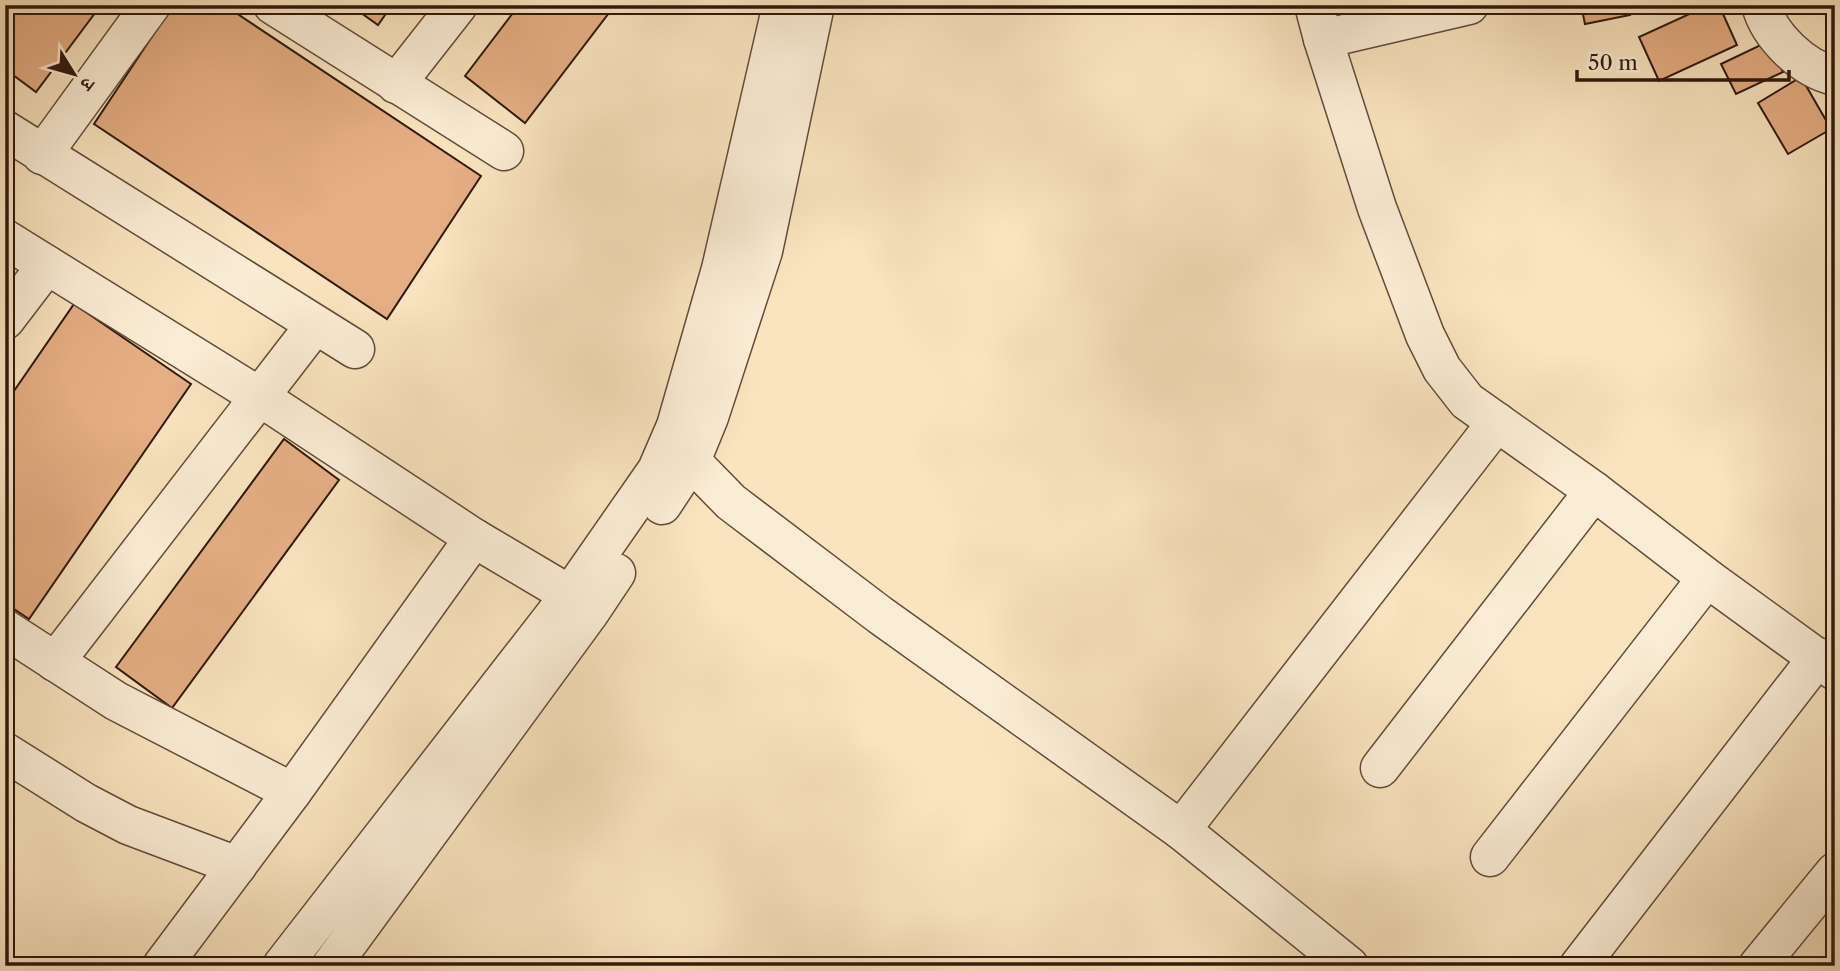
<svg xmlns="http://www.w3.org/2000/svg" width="1840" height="971" font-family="'Libre Caslon Text','Noto Serif Devanagari',serif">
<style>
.building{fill:#e5ae83;stroke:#2f180e;stroke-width:2}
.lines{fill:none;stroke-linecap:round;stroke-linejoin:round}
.minor-casing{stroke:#624b3a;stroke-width:41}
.minor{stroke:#fbedd5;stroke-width:38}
</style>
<rect width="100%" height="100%" fill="#f9e4bf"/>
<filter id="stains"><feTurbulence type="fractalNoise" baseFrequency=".00286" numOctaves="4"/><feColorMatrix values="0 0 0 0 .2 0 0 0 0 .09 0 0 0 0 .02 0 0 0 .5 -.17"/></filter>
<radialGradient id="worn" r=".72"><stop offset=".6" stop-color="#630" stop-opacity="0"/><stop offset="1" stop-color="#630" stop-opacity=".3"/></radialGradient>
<g class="building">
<path d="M5,5H101L36,92L5,69Z"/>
<path d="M173,5H224L481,176L387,319L94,124Z"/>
<path d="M350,5H392L378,25Z"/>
<path d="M519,5H615L525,123L465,76Z"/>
<path d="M1581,5H1628L1630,15L1585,24Z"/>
<path d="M1709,5H1719L1737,45L1659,81L1639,37Z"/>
<path d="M1769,41L1783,72L1736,94L1721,64Z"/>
<path d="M1801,77L1831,129L1788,154L1758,103Z"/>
<path d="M74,304L191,384L29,619L5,603V404Z"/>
<path d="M284,439L339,480L172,708L116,667Z"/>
</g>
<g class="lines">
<g class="minor-casing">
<g id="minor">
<path d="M273,5L504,151"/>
<path d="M1314,5L1323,39L1377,208L1425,335L1442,369L1467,401L1594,491L1707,578L1835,671"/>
<path d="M1761,5C1769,36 1803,69 1835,76"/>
<path d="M1323,39L1469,5"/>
<path d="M396,84L458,5"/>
<path d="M5,130L355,349"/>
<path d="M42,155L151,5"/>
<path d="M5,239L260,397L474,538L570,595"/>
<path d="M5,320L47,265"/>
<path d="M691,461L731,502L880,615L1181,830L1349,966"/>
<path d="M662,505L691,461L709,417L763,251L815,5"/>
<path d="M5,629L116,701L292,792"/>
<path d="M55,662L315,325"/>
<path d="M5,752L86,803L128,825L237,866"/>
<path d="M1380,768L1594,491"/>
<path d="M1181,830L1497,422"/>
<path d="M1490,857L1707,578"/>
<path d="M162,966L292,792L474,538"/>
<path d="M282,966L570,595L657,470L676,426L721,269L782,5"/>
<path d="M331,966L590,612L616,573"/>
<path d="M1579,966L1818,657"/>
<path d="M1758,966L1835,872"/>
</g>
</g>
<use href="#minor" class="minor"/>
</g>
<rect width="1840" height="971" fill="none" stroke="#f9e4bf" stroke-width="28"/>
<rect x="7" y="7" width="1826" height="957" fill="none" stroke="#2f180e" stroke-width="3.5"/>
<rect x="14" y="14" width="1812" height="943" fill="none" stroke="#2f180e" stroke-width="2"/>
<g transform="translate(74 74) rotate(127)" stroke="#fbedd5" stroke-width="5" paint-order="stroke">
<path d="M0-5L12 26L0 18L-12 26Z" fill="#2f180e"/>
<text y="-10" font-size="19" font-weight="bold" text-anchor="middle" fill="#2f180e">उ</text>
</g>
<path d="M1577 70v10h212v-10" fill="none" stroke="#2f180e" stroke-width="3.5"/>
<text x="1588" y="70" font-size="21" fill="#2f180e" stroke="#fbedd5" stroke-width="5" paint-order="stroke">50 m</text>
<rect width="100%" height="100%" filter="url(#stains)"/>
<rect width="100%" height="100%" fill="url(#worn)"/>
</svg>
